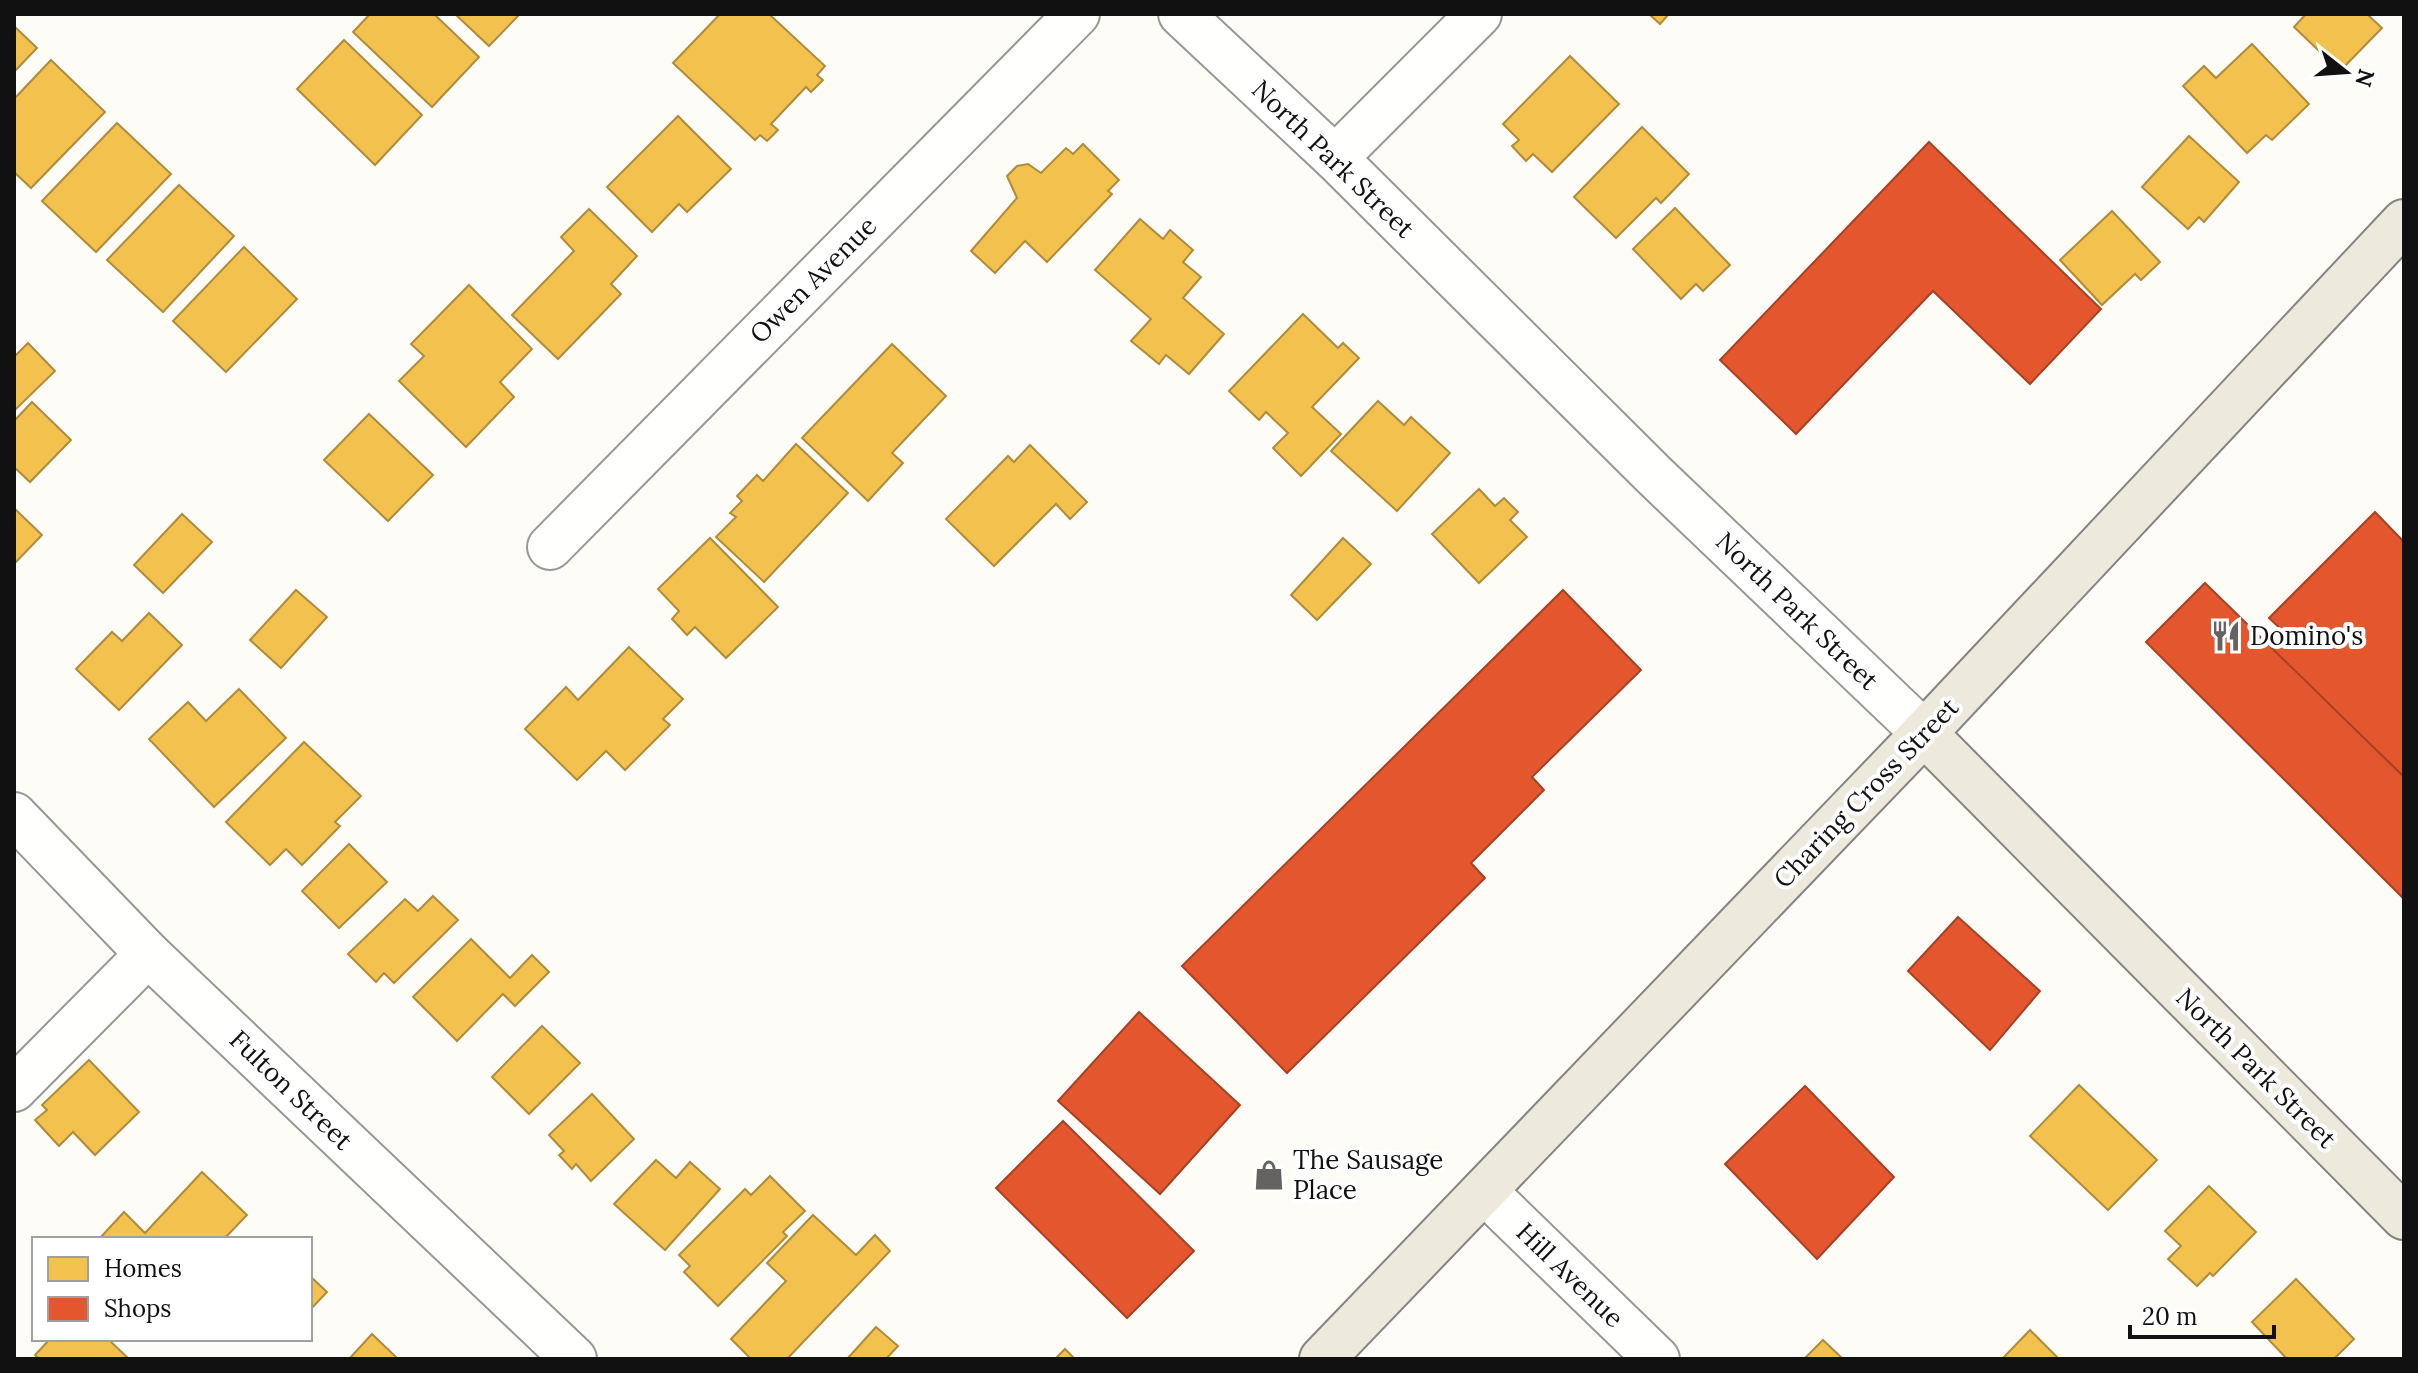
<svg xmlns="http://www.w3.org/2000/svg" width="2418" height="1373" font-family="Lora,serif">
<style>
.homes{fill:#f2c14e;stroke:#ae8c3c;stroke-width:2}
.shops{fill:#e4572e;stroke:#a54225;stroke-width:2}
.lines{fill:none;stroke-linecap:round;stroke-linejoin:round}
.minor-casing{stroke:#979795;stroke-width:48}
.major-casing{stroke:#858482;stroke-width:48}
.minor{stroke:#fffffe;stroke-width:44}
.major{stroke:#ede9dc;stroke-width:44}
.labels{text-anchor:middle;stroke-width:8;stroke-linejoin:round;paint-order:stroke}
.street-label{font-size:26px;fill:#111;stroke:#fff}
.poi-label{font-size:26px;fill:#111;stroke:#fff;text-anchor:start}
</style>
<rect width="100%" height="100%" fill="#fdfcf7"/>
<g class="homes">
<path d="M370,14H434L479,57L432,107L353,32Z"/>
<path d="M455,14H520L489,46Z"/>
<path d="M720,14H769L825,66L817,75L823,80L811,92L806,87L771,124L778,130L767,141L760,135L755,140L673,63Z"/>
<path d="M1649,14H1669L1660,24Z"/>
<path d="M2306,14H2367L2382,28L2340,71L2294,27Z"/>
<path d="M14,26L37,48L14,72Z"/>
<path d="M344,40L422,115L375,165L297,89Z"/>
<path d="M2252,44L2309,104L2272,140L2266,135L2247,153L2183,86L2204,66L2216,78Z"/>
<path d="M1570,56L1619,104L1552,172L1533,154L1526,161L1512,146L1519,140L1503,124Z"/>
<path d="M51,60L105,112L31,188L14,172V99Z"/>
<path d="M678,116L731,169L687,212L679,204L652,232L607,187Z"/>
<path d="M117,123L171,174L96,252L42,201Z"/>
<path d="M1642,127L1689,174L1661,203L1656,198L1616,238L1574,197Z"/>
<path d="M2189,136L2239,182L2204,222L2199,217L2188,229L2142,187Z"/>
<path d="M1083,144L1119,180L1108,191L1112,194L1047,262L1025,241L995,273L971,251L1017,198L1007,176L1017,166L1028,164L1041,173L1066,148L1073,154Z"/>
<path d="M179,185L234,236L163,312L107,260Z"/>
<path d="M1675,208L1730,265L1703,291L1696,284L1681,299L1633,249Z"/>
<path d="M589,209L637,256L611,284L621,294L558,359L512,315L574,251L561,237Z"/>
<path d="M2112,211L2160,262L2141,280L2135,274L2102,305L2060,260Z"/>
<path d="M1140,219L1163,239L1170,230L1193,250L1183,262L1201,277L1183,298L1224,334L1189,374L1166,355L1159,364L1131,341L1151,319L1095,270Z"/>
<path d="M244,247L297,299L226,372L173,321Z"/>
<path d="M469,285L532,349L500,382L514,397L466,447L399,381L424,356L411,344Z"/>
<path d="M1303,314L1338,348L1343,343L1359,358L1312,407L1341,434L1301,476L1273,448L1288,433L1266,412L1259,420L1229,391Z"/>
<path d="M28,343L55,371L14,411V357Z"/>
<path d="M892,344L946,396L892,453L903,463L868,501L802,438Z"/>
<path d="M1378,401L1404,425L1411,417L1450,453L1397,511L1331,451Z"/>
<path d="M32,402L71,440L30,482L14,467V421Z"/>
<path d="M369,414L433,475L388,521L324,460Z"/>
<path d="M796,444L848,493L764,582L716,537L736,517L730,513L742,501L737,496L757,475L763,481Z"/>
<path d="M1030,445L1087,502L1070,519L1056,504L994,566L946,519L1008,456L1014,462Z"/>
<path d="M1479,489L1495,506L1504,498L1518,512L1510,520L1527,537L1479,583L1432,534Z"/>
<path d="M14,508L42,535L14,564Z"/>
<path d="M182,514L212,542L163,593L134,565Z"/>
<path d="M710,538L778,607L726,658L695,627L687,635L672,619L679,611L658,589Z"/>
<path d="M1343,538L1371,564L1317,620L1291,595Z"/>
<path d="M296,590L327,617L281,668L250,640Z"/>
<path d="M149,613L182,645L119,710L76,669L112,632L122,641Z"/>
<path d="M629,647L683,699L663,719L670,725L625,770L606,751L577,780L525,729L566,687L578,700Z"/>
<path d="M239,689L286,738L214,807L149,739L188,702L206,721Z"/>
<path d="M304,742L361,796L335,822L340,826L302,865L286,849L270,865L226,822Z"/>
<path d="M349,844L387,882L339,928L302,891Z"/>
<path d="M433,896L458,920L394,983L384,973L376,982L348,954L405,899L418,911Z"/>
<path d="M471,939L510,978L532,955L549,972L515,1006L503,994L457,1041L413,997Z"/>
<path d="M542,1026L580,1063L529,1114L492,1077Z"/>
<path d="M89,1060L139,1112L95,1155L73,1132L59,1146L35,1120L47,1110L42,1105Z"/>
<path d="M2079,1085L2157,1160L2108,1210L2030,1136Z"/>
<path d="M592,1094L634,1139L591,1181L576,1164L572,1169L559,1155L564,1151L549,1135Z"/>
<path d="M656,1160L676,1178L690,1162L720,1189L665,1250L614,1204Z"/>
<path d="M202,1172L247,1215L224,1239H99L124,1212L145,1233Z"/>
<path d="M770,1176L805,1211L783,1232L787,1236L718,1306L684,1272L690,1266L679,1255L745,1189L751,1195Z"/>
<path d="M2209,1186L2256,1232L2213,1276L2210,1273L2197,1286L2168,1259L2181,1246L2165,1231Z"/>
<path d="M813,1215L856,1255L875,1235L890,1251L787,1359H751L731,1339L786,1281L767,1263Z"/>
<path d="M310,1276L327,1292L310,1310Z"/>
<path d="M2296,1279L2354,1339L2334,1359H2287L2252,1322Z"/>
<path d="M876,1327L898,1346L886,1359H847Z"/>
<path d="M2030,1330L2059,1359H2002Z"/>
<path d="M372,1334L398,1359H349Z"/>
<path d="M50,1339H108L129,1359H39L35,1355Z"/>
<path d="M1823,1340L1843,1359H1804Z"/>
<path d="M1065,1349L1075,1359H1055Z"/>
</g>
<g class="shops">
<path d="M1929,142L2101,309L2030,384L1933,291L1796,434L1720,360Z"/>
<path d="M2375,512L2404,542V777L2269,647L2284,632L2269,618Z"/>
<path d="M2205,583L2404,777V899L2146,642Z"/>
<path d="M1563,590L1641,670L1532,777L1544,790L1471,863L1485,878L1287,1073L1182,966Z"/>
<path d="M1958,917L2040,991L1990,1050L1908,971Z"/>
<path d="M1139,1012L1240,1105L1160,1194L1058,1101Z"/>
<path d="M1805,1086L1894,1177L1817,1259L1725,1164Z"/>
<path d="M1063,1121L1194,1251L1127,1318L996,1188Z"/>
</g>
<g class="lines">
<g class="minor-casing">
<g id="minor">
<path d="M1181,14L1335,158L1655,476L1924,733"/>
<path d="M1335,158L1479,14"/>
<path d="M550,547L1077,14"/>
<path d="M14,815L148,954L574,1359"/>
<path d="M14,1089L148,954"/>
<path d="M1484,1191L1657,1359"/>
</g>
</g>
<g class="major-casing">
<g id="major">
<path d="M1924,733L2404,1217"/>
<path d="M1322,1359L1924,733L2404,222"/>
</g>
</g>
<use href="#minor" class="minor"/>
<use href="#major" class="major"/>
</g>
<defs>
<g id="restaurant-bare" transform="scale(2.4)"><path d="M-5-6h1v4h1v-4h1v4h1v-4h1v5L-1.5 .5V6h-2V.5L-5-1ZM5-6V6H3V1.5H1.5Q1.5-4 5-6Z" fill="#646362" stroke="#fff" stroke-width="2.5" paint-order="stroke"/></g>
<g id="shop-bare" transform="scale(2.4)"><path d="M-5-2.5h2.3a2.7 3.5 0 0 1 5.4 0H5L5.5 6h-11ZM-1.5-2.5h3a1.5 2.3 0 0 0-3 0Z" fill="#646362" stroke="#fff" stroke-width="2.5" paint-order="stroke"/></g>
</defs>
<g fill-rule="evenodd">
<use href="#restaurant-bare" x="2226" y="636"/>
<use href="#shop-bare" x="1269" y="1175"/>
</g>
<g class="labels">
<g class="street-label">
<text transform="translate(1333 159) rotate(44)" y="9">North Park Street</text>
<text transform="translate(813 280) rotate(-45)" y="9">Owen Avenue</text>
<text transform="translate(1797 611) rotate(44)" y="9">North Park Street</text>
<text transform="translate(1866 793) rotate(-46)" y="9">Charing Cross Street</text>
<text transform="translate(2256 1068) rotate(45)" y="9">North Park Street</text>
<text transform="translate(291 1090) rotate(44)" y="9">Fulton Street</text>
<text transform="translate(1570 1275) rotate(44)" y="9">Hill Avenue</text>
</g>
<g class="poi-label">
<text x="2250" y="645">Domino's</text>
<text x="1293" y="1169">The Sausage<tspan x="1293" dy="30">Place</tspan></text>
</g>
</g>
<rect width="2418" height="1373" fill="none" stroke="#111111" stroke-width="32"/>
<rect x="32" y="1237" width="280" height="104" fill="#ffffff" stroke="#a0a0a0" stroke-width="2"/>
<rect x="48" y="1257" width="40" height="24" fill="#f2c14e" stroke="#a0a0a0" stroke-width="2"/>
<text x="104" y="1277" font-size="24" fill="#111111">Homes</text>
<rect x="48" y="1297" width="40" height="24" fill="#e4572e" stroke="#a0a0a0" stroke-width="2"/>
<text x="104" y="1317" font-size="24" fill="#111111">Shops</text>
<g transform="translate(2346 72) rotate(107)" stroke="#ffffff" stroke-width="6" paint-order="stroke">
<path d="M0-6L14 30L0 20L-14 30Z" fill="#111111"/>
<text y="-12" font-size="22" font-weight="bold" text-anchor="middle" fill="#111111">N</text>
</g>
<path d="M2130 1325v12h144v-12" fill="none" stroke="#111111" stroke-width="4"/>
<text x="2142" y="1325" font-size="24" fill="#111111" stroke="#ffffff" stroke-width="6" paint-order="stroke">20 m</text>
</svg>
